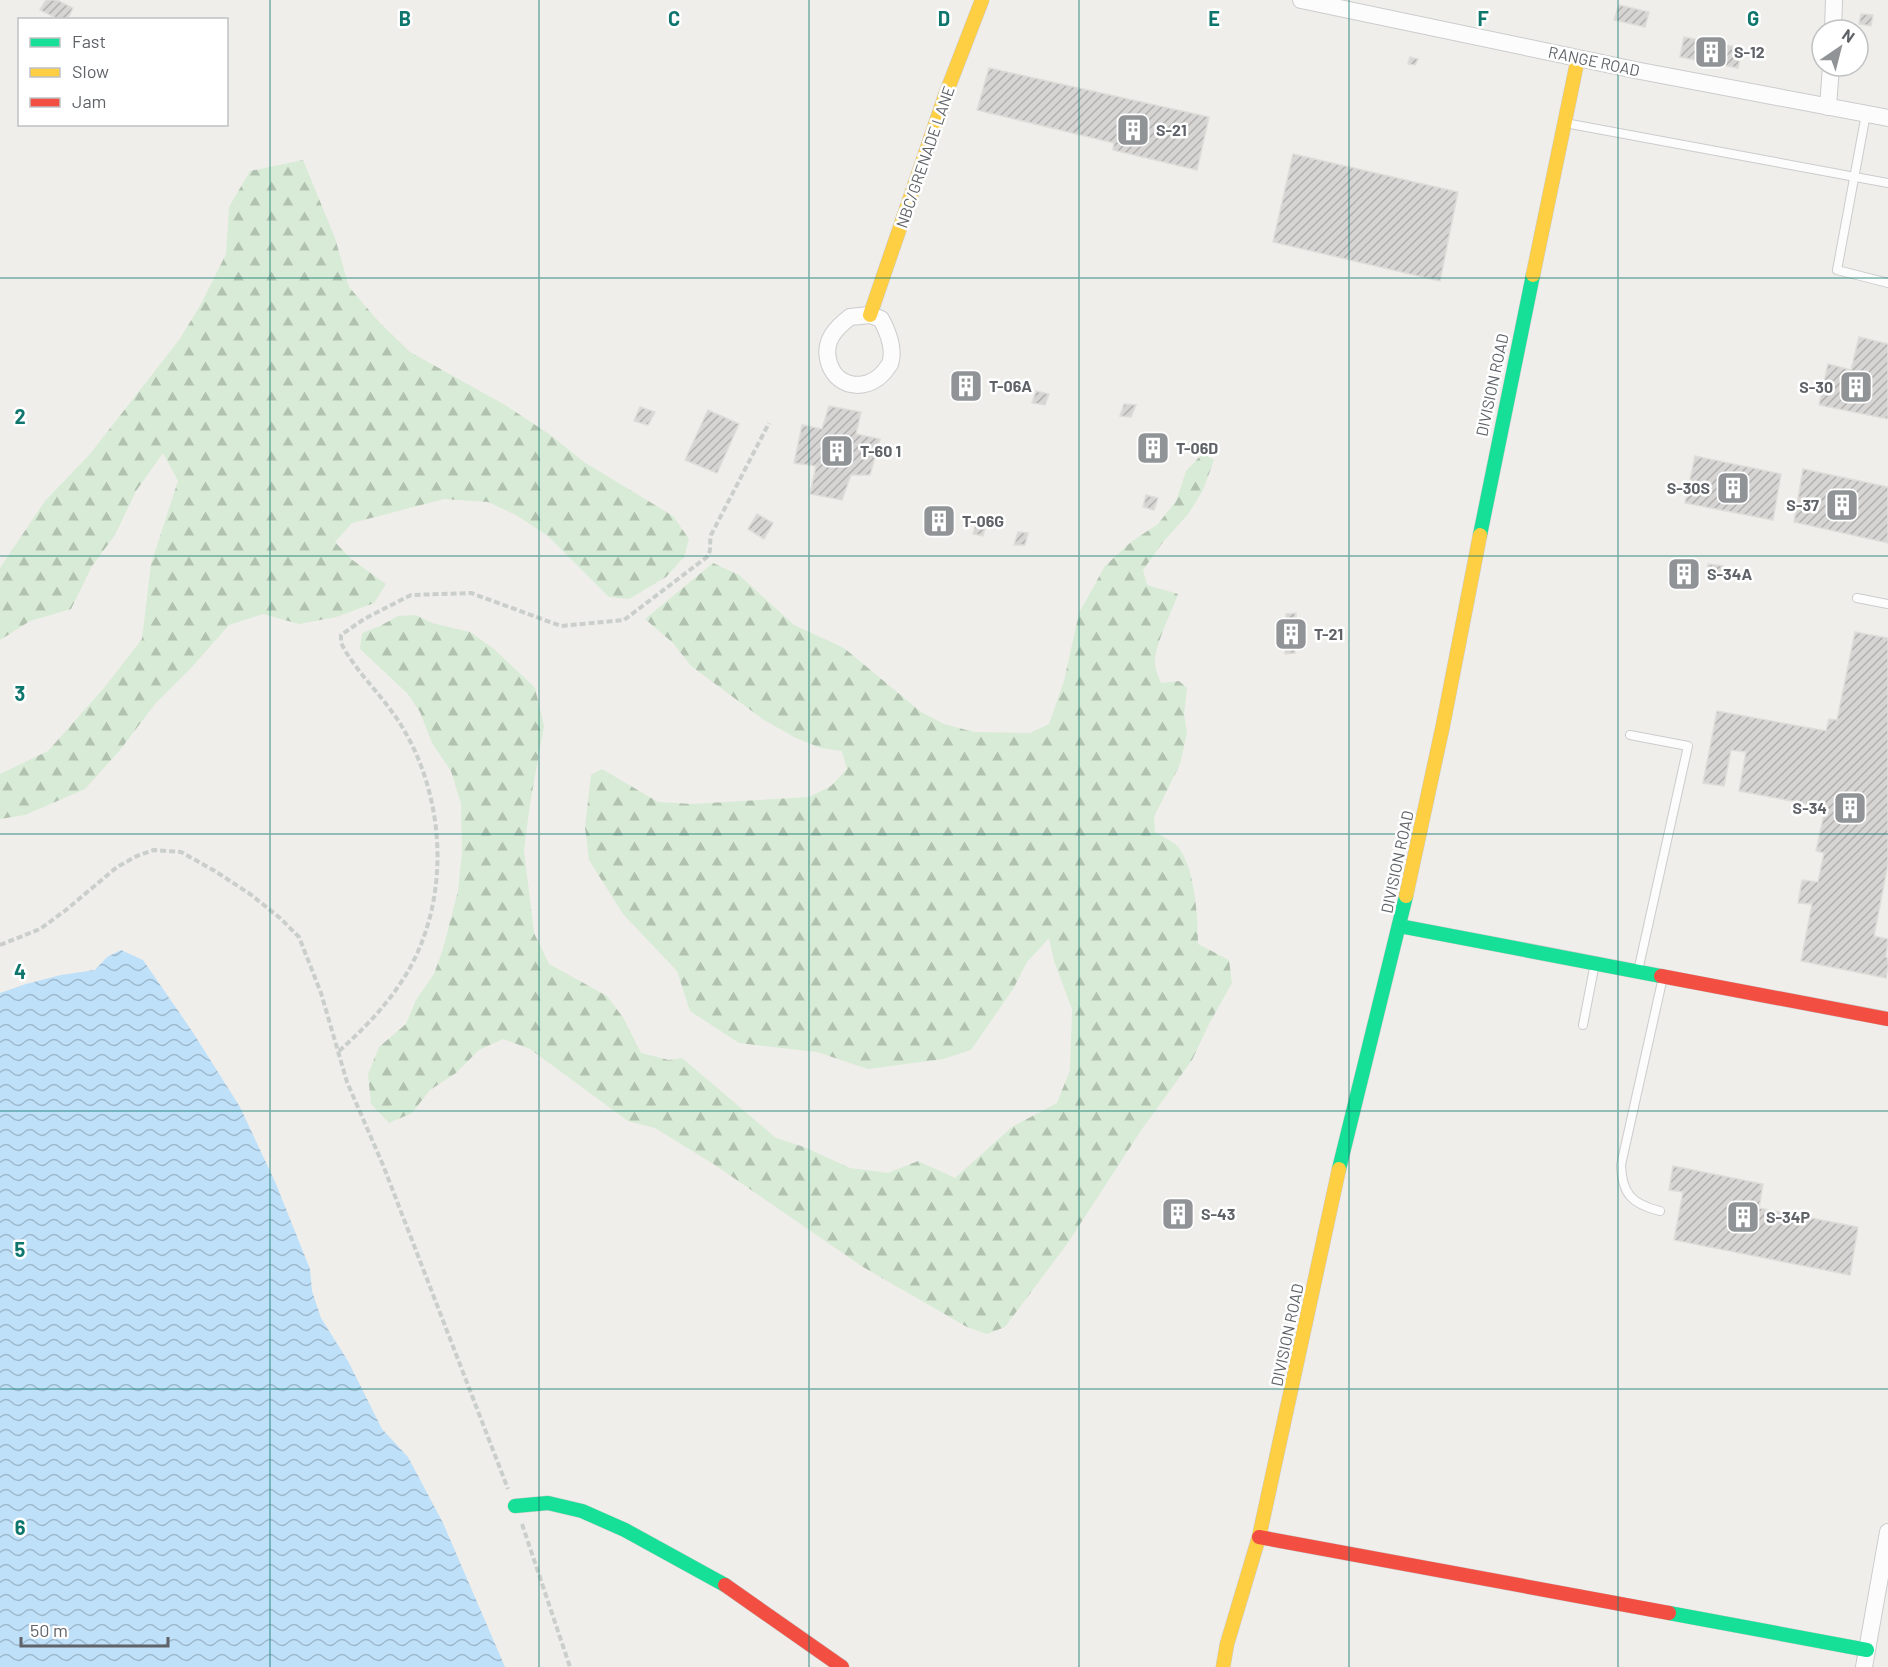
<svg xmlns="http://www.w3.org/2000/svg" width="1888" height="1667" font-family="Barlow,sans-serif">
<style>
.forest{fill:url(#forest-firs)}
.water{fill:url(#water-waves)}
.building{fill:url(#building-hatch);stroke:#deddd9;stroke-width:1.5}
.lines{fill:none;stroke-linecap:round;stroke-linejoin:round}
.lane-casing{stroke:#cbcccc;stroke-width:10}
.street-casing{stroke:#cbcccc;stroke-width:18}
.fast-casing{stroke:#cacacb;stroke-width:15}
.slow-casing{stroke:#cacacb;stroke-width:15}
.jam-casing{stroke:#cacacb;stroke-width:15}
.path{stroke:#cacfcc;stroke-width:4;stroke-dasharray:6 3;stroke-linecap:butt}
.lane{stroke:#fdfcfc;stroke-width:8}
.street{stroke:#fdfcfc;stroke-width:16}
.fast{stroke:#16e098;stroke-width:14}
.slow{stroke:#ffcf43;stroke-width:14}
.jam{stroke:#f24e42;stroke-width:14}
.grid{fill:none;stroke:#0f766e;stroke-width:1.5;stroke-opacity:0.55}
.labels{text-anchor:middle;stroke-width:5;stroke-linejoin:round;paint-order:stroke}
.poi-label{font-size:16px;font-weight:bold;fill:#5f6368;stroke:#fff;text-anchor:start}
.street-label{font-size:16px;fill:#5f6368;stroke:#fff}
.grid-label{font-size:20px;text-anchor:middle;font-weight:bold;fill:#0f766e;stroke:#fff;stroke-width:5;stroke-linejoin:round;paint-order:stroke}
</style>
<defs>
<pattern id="forest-firs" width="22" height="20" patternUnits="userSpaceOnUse" patternTransform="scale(1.5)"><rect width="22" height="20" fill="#d8ebd6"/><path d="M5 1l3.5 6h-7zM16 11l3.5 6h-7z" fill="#b2c2b1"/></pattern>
<pattern id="water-waves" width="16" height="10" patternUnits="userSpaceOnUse" patternTransform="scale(1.5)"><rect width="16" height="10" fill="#bfe0f9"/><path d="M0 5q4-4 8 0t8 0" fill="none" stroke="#9eb9cd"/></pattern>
<pattern id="building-hatch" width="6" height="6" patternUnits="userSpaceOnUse" patternTransform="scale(1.5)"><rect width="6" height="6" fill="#d6d5d3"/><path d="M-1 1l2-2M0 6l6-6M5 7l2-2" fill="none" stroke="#b1b0af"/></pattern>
</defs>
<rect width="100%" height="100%" fill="#efeeea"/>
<g class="forest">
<path d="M303,160L335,238L349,287L380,323L410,352L505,405L549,434L584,462L673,516L689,539L684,557L666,577L629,599L609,597L548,536L516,515L488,502L444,499L352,523L335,542L351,559L386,584L374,603L336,617L299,624L263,614L229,625L191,668L155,704L120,750L85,789L25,815L0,819V774L48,751L104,688L142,639L151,564L178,481L163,453L136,491L115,535L92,566L71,609L30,621L0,640V568L45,501L90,454L179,340L200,306L226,254L229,207L250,171Z"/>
<path d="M1203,453L1214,460L1203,490L1189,513L1163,542L1143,570L1147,585L1178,594C1171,615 1155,642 1155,664C1155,670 1159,677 1161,683L1179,681L1187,688L1184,714L1187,733L1180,764L1154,817L1155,832C1162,837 1173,841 1178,847C1195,867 1198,918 1198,944L1229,960L1232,983L1209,1024L1192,1060L1142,1129L1067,1244L1005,1327L987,1334L967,1327L863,1267L715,1165L655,1128L628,1121L530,1049L503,1039L479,1050L456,1073L430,1090L412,1113L389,1123L371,1104L368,1074L379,1047L406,1024L416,1000L434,974L443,949L458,891L462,852L461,804L451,771L432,743L420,712L407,693L360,649L362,633L380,626L398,616L416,615L432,623L470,632L494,649L535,688L544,726L530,804L524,850L534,933L549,964L607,996L624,1019L641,1053L669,1060L682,1058L776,1138L804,1147L850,1168L888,1173L918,1161L955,1178L1012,1127L1057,1103L1070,1070L1072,1009L1054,961L1049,938L1027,962L1013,989L971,1050L943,1059L868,1069L817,1052L739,1043L690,1011L677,971L623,914L589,860L585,827L591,775L602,769L658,802L692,804L809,797L831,786L847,769L842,751L821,748L796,738L764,720L691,666L673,643L645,619L713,563L739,575L794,625L844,648L921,712L944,724L974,732L1030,733L1049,724L1064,681L1079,613L1105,566L1131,542L1158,524L1176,501L1186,471Z"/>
</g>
<path class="water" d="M121,950L143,960L192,1031L240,1107L276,1184L310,1269L312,1291L321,1318L348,1361L382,1429L408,1457L443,1523L505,1667H0V993L26,984L61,975L95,970L107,957Z"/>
<g class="building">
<path d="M46,0H57L73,8L67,20H60L40,10Z"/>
<path d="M1619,5L1649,12L1645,27L1614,20Z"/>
<path d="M1861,14L1873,15L1871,26L1859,24Z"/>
<path d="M1684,37L1742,48L1738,68L1680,57Z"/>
<path d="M1410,57L1418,59L1415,65L1408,64Z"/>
<path d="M989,68L1209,117L1197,170L1113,150L1114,143L977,110Z"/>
<path d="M1293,154L1458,192L1440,281L1273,242Z"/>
<path d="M1859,337L1888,344V419L1819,405L1828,364L1851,370Z"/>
<path d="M962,378L973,382L970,393L958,391Z"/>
<path d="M1036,391L1049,394L1045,405L1032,403Z"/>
<path d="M1124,404L1136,405L1131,417L1120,416Z"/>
<path d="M829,406L861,412L856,434L880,439L870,475H851L842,500L810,494L816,466L794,463L802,425L822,429Z"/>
<path d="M640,407L655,412L648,425L634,421Z"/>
<path d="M708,410L739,424L717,473L685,460Z"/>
<path d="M1150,439L1161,444L1155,457L1145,453Z"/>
<path d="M1695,456L1781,474L1773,520L1685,503Z"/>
<path d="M1803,469L1888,487V543L1794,522Z"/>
<path d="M1146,495L1158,498L1154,510L1143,507Z"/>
<path d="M935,513L948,515L943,529L930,527Z"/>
<path d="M757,514L773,523L764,539L748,529Z"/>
<path d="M976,523L986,525L983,536L973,534Z"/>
<path d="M1018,532L1028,533L1025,545H1014Z"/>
<path d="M1671,562L1700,568L1696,586L1668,580Z"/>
<path d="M1708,564L1723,566L1722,575L1707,572Z"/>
<path d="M1296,613L1295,653L1285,654L1286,614Z"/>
<path d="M1855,632L1888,638V864L1874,936L1888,939L1886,957L1888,958V966L1886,978L1801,961L1812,904L1798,903L1802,880L1818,882L1824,853L1816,851L1824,814L1812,812L1813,805L1739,791L1746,752L1731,750L1724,786L1703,783L1717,711L1826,731L1829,719L1837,720Z"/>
<path d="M1673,1166L1763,1184L1759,1208L1858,1227L1850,1275L1674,1240L1683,1192L1669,1190Z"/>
<path d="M1170,1207L1191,1210L1187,1222L1166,1219Z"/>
</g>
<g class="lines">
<g class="lane-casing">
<g id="lane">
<path d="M1866,114L1837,270L1888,283"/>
<path d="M1565,123L1888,183"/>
<path d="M1857,598L1888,604"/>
<path d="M1630,735L1688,746L1638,971"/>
<path d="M1583,1025L1595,963"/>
<path d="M1660,1211C1632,1204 1622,1194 1621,1165L1663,977"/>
</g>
</g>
<g class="street-casing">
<g id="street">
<path d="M1301,0L1635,70L1888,118"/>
<path d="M1833,30L1834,0"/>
<path d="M1828,107L1831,66"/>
<path d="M870,315L881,319C888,332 895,349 890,364C889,365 885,371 884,372C866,393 834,388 828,359C824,340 836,328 850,317Z"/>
<path d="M1864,1667L1888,1532"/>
</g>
</g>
<g class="fast-casing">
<g id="fast">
<path d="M1480,535L1533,275"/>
<path d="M1400,926L1661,976"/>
<path d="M1339,1169L1406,896"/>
<path d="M515,1506L548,1503L582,1511L625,1530L725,1585"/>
<path d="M1669,1613L1867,1650"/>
</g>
</g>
<g class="slow-casing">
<g id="slow">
<path d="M1533,275L1578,58"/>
<path d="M870,315L945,96L982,0"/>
<path d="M1406,896L1443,725L1480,535"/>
<path d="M1223,1667L1227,1644L1259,1537L1339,1169"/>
</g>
</g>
<g class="jam-casing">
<g id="jam">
<path d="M1661,976L1888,1019"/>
<path d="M1259,1537L1669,1613"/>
<path d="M725,1585L842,1667"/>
</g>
</g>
<g class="path">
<path d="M0,945L40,929L66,910L117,867L137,856L154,850L181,852L215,871L250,894L280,918L299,937L321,993L347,1082L383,1165L508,1489"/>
<path d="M339,1051C365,1028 389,1003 407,973C451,898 446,798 401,725C385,699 362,678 346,652L341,643V635L364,619L411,595L471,593L561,626L624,620L707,557C712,551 709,543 711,535L769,423"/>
<path d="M522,1524L570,1667"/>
</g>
<use href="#lane" class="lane"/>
<use href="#street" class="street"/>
<use href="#fast" class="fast"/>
<use href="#slow" class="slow"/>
<use href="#jam" class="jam"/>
</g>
<path class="grid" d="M270,0V1667M539,0V1667M809,0V1667M1079,0V1667M1349,0V1667M1618,0V1667M0,278H1888M0,556H1888M0,834H1888M0,1111H1888M0,1389H1888"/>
<defs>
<g id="building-square" transform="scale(1.725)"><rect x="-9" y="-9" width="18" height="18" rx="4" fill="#919496" stroke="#fff"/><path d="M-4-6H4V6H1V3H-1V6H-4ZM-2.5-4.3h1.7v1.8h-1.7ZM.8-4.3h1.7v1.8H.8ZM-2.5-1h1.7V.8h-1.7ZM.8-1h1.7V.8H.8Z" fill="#fff"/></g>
</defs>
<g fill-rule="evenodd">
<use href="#building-square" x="1711" y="52"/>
<use href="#building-square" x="1133" y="130"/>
<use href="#building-square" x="966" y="386"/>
<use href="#building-square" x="1856" y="387"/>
<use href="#building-square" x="1153" y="448"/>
<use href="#building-square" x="837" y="451"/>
<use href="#building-square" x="1733" y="488"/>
<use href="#building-square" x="1842" y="505"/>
<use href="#building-square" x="939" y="521"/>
<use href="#building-square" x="1684" y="574"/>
<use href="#building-square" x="1291" y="634"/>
<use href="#building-square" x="1850" y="808"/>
<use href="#building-square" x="1178" y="1214"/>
<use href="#building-square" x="1743" y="1217"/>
</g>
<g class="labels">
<g class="poi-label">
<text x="1734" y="58">S-12</text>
<text x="1156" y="136">S-21</text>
<text x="989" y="392">T-06A</text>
<text x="1833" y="393" text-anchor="end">S-30</text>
<text x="1176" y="454">T-06D</text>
<text x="860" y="457">T-60 1</text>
<text x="1710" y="494" text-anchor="end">S-30S</text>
<text x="1819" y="511" text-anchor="end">S-37</text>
<text x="962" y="527">T-06G</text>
<text x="1707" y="580">S-34A</text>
<text x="1314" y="640">T-21</text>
<text x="1827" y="814" text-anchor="end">S-34</text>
<text x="1201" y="1220">S-43</text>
<text x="1766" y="1223">S-34P</text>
</g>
<g class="street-label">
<text transform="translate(1594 61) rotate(12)" y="6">RANGE ROAD</text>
<text transform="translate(925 157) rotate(-71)" y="6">NBC/GRENADE LANE</text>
<text transform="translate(1492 385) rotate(-78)" y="6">DIVISION ROAD</text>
<text transform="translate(1397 862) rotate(-78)" y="6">DIVISION ROAD</text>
<text transform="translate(1287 1335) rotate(-78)" y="6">DIVISION ROAD</text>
</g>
</g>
<g class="grid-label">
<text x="405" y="26">B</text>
<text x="674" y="26">C</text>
<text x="944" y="26">D</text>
<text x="1214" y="26">E</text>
<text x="1483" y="26">F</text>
<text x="1753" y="26">G</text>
<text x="20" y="424">2</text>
<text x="20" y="701">3</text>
<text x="20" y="979">4</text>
<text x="20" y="1257">5</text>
<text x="20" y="1535">6</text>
</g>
<rect x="18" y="18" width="210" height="108" fill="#ffffff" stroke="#bfc1c3" stroke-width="1.5"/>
<rect x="30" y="38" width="30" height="9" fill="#16e098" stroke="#bfc1c3" stroke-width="1.5"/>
<text x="72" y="48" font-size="18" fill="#5f6368">Fast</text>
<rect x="30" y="68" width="30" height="9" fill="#ffcf43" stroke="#bfc1c3" stroke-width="1.5"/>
<text x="72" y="78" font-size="18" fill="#5f6368">Slow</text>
<rect x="30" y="98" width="30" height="9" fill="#f24e42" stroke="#bfc1c3" stroke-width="1.5"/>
<text x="72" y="108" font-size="18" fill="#5f6368">Jam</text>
<g transform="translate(1840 48) rotate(35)"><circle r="28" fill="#ffffff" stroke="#bfc1c3" stroke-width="1.5"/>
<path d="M0-4.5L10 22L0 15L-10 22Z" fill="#919496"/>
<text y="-9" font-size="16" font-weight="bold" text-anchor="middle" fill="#5f6368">N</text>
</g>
<path d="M21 1637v9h147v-9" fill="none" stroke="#5f6368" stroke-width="3"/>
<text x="30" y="1637" font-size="18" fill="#5f6368" stroke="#ffffff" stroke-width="4.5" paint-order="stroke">50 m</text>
</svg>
